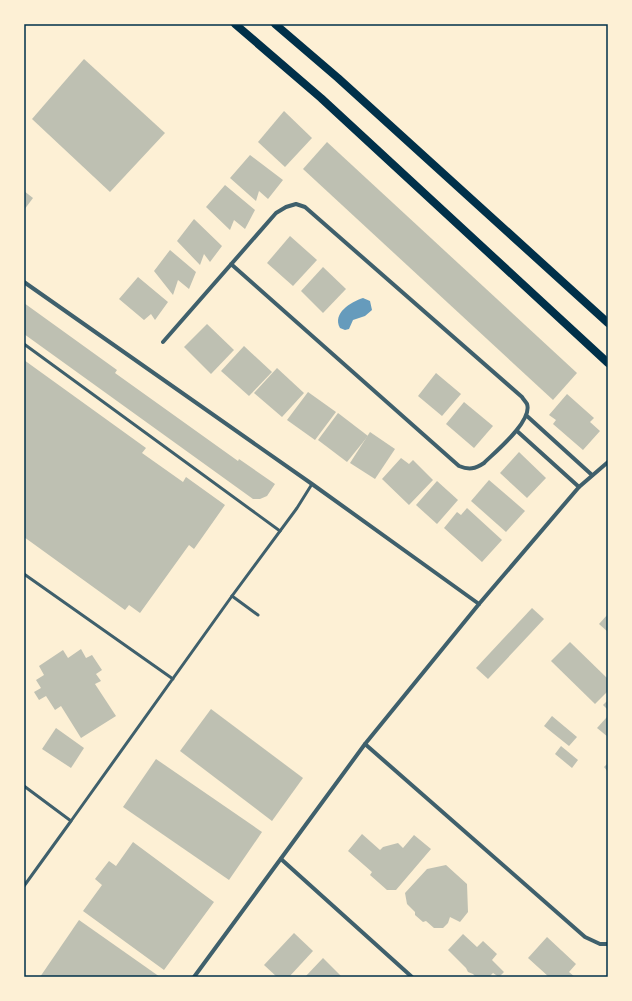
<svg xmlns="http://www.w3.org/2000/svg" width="632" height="1001" font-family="Ubuntu,sans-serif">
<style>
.water{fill:#669bbc}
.building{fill:#bec0b2}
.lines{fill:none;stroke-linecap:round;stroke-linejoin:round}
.service{stroke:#3f606c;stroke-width:3}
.minor{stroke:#3f606c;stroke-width:4}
.secondary{stroke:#003049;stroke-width:8}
.neatline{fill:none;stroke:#003049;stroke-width:1.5}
</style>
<rect width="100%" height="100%" fill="#fdf0d5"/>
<path class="water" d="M363,298L370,301L372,310L365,316L353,320L349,329L345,330L340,328C332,313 351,302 363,298Z"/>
<g class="building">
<path d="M84,59L165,133L110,192L32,119Z"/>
<path d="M284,111L312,138L285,167L258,142Z"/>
<path d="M327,142L577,373L553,400L303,169Z"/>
<path d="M250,155L283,180L268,199L259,191L256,201L230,178Z"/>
<path d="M225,185L255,210L245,229L234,220L230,230L206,207Z"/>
<path d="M24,191L33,198L24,210Z"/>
<path d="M194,219L222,246L210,262L204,254L200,265L177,241Z"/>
<path d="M290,236L317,260L293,286L267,263Z"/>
<path d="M170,250L196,272L189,289L178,280L173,295L154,271Z"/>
<path d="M323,267L346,289L323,313L301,291Z"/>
<path d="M138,277L168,302L155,320L151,314L144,320L119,299Z"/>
<path d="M24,303L117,370L115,373L238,461L239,459L275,484L267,496L260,499H253L24,334Z"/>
<path d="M207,324L234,350L211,374L184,347Z"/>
<path d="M244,346L272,372L249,396L221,371Z"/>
<path d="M24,360L146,448L142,453L183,482L186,477L225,505L194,549L189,545L140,613L129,605L125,610L24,537Z"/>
<path d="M277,368L304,393L282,417L254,393Z"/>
<path d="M436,373L461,394L442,416L418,396Z"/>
<path d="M308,392L336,412L315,440L287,420Z"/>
<path d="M567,394L594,418L590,422L600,431L583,450L553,424L556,420L549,415Z"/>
<path d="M464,402L493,426L474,448L446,424Z"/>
<path d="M338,413L368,436L347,462L318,440Z"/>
<path d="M370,432L395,449L375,479L350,463Z"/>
<path d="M519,452L546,478L527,498L500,473Z"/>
<path d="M401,458L409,464L413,460L433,480L409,505L382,479Z"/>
<path d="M489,480L525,511L506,532L471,501Z"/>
<path d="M437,481L458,500L437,524L416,505Z"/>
<path d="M467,508L502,540L482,562L444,528L457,512L461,515Z"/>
<path d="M532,608L544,619L488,679L476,668Z"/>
<path d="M608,614V632L599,624Z"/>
<path d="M570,642L608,679V691L595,704L551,661Z"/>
<path d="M81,649L86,658L92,655L102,670L96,674L101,681L95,684L116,716L81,738L61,706L55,710L46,696L39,700L34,692L41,688L36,680L44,675L39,666L63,650L68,658Z"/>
<path d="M608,700V710L603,705Z"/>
<path d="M211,709L303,778L272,821L180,751Z"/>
<path d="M552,716L577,737L569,746L544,726Z"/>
<path d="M607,717L608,718V737L597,728Z"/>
<path d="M56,728L84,748L71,768L42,749Z"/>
<path d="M561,746L578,760L572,768L555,754Z"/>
<path d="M156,759L262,832L229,880L123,807Z"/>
<path d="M608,763V772L604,767Z"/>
<path d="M362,834L380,850L383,847L398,843L403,848L414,835L431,849L396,890H387L370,875L372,872L348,851Z"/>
<path d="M133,842L214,902L164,970L83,911L102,885L95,879L109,861L116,866Z"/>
<path d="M446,865L467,884L468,912L460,922L450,917L448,923L443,928H434L426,921L423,922L415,915V912L407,904L405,893L427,869Z"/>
<path d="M79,920L160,977H40Z"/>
<path d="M294,933L313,951L289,977H277L264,965Z"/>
<path d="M463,934L477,947L483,941L497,954L492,960L504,972L499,977L493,973L489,977H476L473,974L468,972L466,968L448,950Z"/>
<path d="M547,937L576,964L569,972L575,977H549L528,958Z"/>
<path d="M323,958L342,977H305Z"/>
</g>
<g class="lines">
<g class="service">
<path d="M24,344L280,531"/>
<path d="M24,574L173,679"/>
<path d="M232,596L258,615"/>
<path d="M24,786L71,821L24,886"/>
<path d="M71,821L232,596L297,508L312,484"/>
</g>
<g class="minor">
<path d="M24,282L312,484L479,604"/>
<path d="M163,342L276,213L286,207L296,204L305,207L522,397C523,399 526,402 527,404C533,421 495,452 484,463C475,469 469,470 459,466L231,264"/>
<path d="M527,416L592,475"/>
<path d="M517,431L579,487"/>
<path d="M365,744L585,937L600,944H608"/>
<path d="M281,859L412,977"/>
<path d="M194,977L365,744L479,604L579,487L608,462"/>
</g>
<g class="secondary">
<path d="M235,24L321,98L608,363"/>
<path d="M275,24L338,78L608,323"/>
</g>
</g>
<rect width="632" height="1001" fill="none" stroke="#fdf0d5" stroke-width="50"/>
<rect x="25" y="25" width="582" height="951" class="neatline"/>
</svg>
